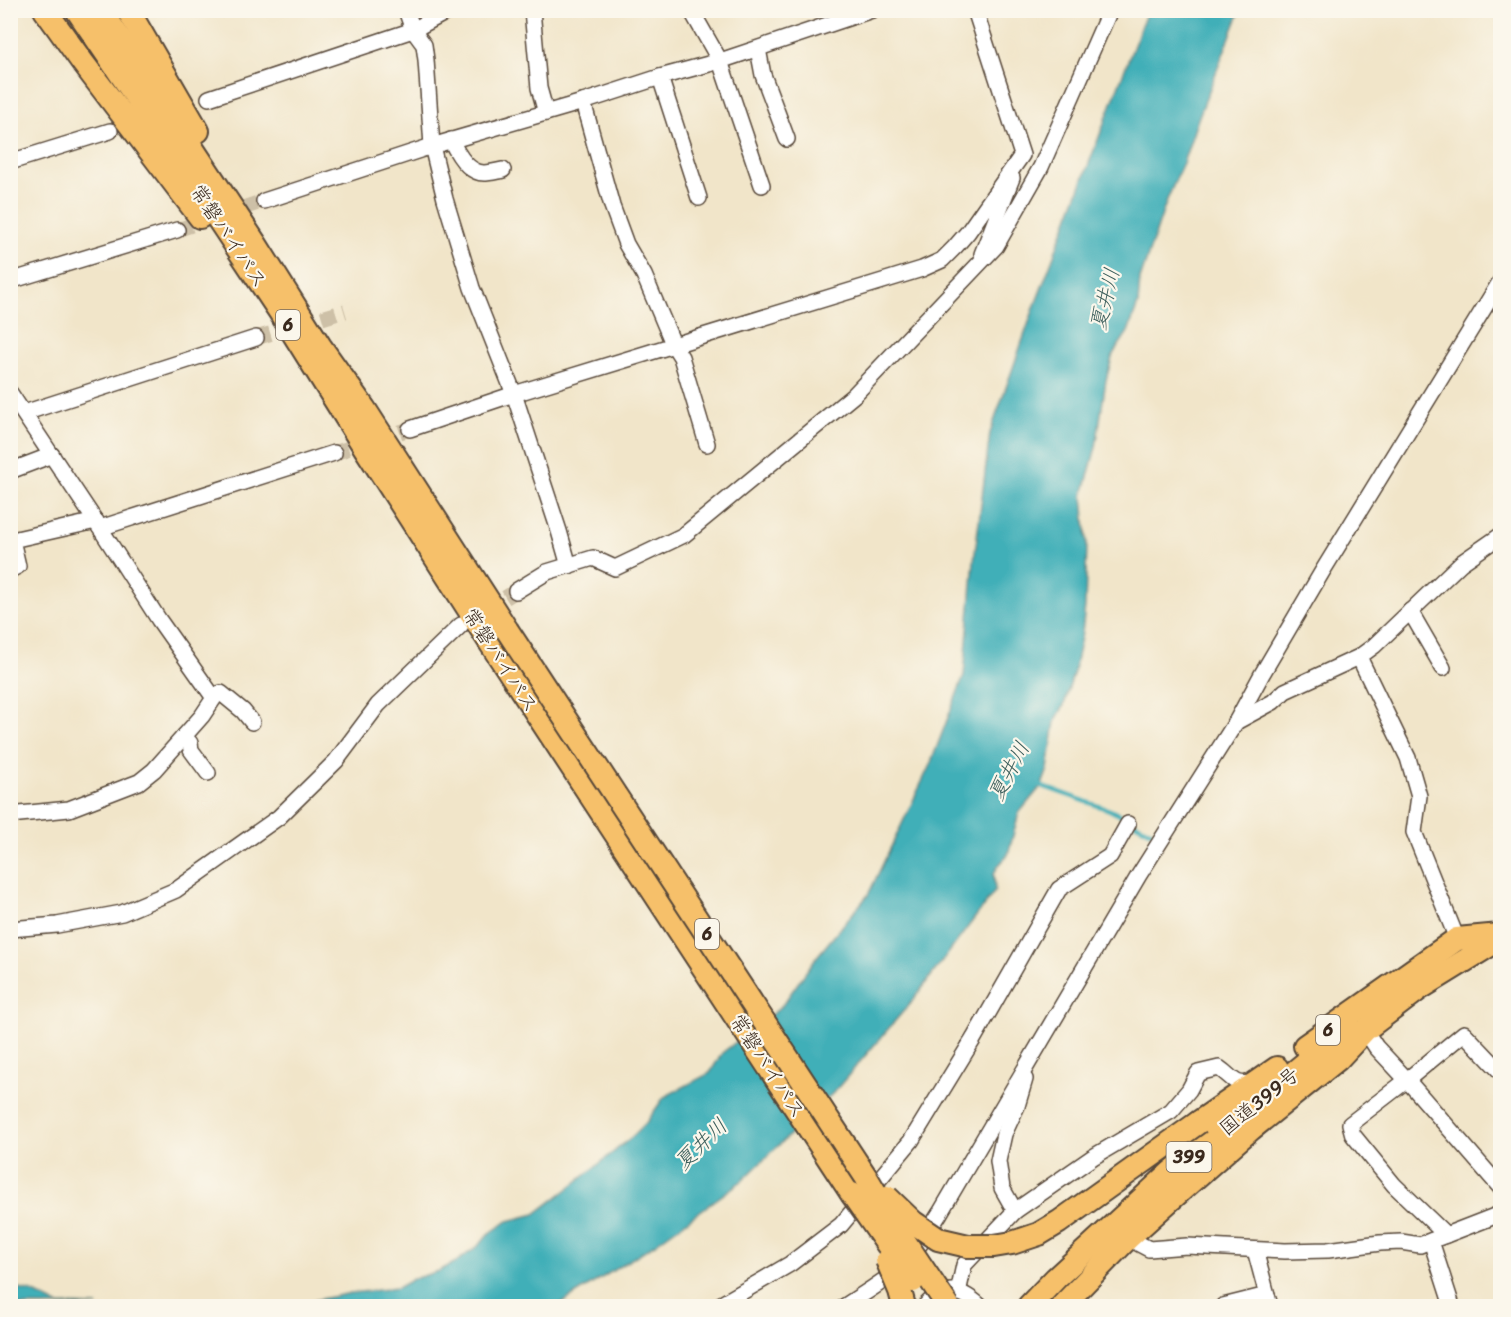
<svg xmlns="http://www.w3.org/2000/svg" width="1511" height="1317" font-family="Sriracha,'Klee One',sans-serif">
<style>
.water{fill:#3fafb8;stroke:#3d6c6b;stroke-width:1.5}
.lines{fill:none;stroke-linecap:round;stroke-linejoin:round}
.stream{stroke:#3fafb8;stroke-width:4.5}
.minor-tunnel{stroke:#cdc0a7;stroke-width:15;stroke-dasharray:15 8;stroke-linecap:butt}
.minor-casing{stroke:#564638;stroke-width:18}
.highway-casing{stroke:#564638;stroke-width:26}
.minor{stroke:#fff;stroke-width:15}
.highway{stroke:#f6c06b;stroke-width:22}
.highway-bridge-casing{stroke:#564638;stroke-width:26;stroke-linecap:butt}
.highway-bridge{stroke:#f6c06b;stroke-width:22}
.labels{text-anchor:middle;stroke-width:4.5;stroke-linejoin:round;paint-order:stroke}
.shield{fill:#fbf7ec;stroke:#75685c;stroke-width:1.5}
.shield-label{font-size:18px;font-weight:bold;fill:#3b2a1e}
.street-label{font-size:20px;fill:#3b2a1e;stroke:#fbf7ec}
.water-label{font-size:21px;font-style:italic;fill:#3d5f5c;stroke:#fbf7ec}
</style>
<rect width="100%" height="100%" fill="#fbf7ec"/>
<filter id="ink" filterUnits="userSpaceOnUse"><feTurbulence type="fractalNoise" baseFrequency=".0167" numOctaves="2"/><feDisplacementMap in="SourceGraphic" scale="12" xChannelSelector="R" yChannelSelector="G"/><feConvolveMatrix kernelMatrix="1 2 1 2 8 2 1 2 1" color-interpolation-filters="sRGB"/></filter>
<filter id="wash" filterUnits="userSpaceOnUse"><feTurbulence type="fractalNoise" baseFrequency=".008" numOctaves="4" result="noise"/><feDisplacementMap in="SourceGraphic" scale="24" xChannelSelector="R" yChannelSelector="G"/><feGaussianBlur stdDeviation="1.35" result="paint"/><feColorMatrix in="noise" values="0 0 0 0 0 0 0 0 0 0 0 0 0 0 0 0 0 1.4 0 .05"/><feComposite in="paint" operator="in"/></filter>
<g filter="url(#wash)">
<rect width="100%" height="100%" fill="#f1e5c9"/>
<g class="water">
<path d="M1147,11H1240L1198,119L1183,163L1167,200L1140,279L1138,304L1128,332L1113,354L1106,380L1096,447L1083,495L1087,543L1085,606L1082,633L1074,671L1064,705L1055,722L1048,769L1042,785L1019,813L1008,855L998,866L994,874L995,891L913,1000L834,1092L743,1180L655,1244L562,1303L556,1306H286L351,1293L397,1288L413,1279L439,1271L456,1262L478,1246L487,1235L508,1221L535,1214L583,1177L633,1136L646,1123L664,1097L710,1073L722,1053L781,1007L815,959L868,895L930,765L964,675L974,561L990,433L1035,305Z"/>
<path d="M11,1287L32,1292L58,1305L98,1306H11Z"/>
</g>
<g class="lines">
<path class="stream" d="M1036,784L1110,810L1152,832"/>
</g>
</g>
<g filter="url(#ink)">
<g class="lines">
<g class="minor-tunnel">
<path d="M177,230L264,201"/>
<path d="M256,338L345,311"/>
<path d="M334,453L410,429"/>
<path d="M486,610L516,591"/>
</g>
<g class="minor-casing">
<g id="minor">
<path d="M450,10L413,30L424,45L426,60L432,146L445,199L472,288L514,394L559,531L569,566"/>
<path d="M532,10L539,88L546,113"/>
<path d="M758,49L763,75L787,139"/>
<path d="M660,77L699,198"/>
<path d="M209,98L413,30L406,10"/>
<path d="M583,102L612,206L626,244L644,275L674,346L681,357L707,444"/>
<path d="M451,140C457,153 468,173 484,173C490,173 497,171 503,170"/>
<path d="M10,162L110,131"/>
<path d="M762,185L720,61L872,10"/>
<path d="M264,201L432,146L583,102L660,77L720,61L691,10"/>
<path d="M982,254L1012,178"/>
<path d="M10,281L177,230"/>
<path d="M10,393L100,528L334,453"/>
<path d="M24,413L256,338"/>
<path d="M410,429L514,394L922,269L942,260L955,247L968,232L1022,155L975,10"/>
<path d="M10,471L52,455"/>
<path d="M10,570L18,566L12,540L96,521"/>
<path d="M516,591L547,572L593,558L615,568L684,535L854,395L996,246L1041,167L1110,10"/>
<path d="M1410,611L1443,668"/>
<path d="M1359,657L1408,758L1419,796L1414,832L1457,939"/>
<path d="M221,693L243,711L252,722"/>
<path d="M1236,722L1273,702L1285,691L1359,657L1374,646L1461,563L1500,536"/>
<path d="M184,736L190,743L191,750L208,773"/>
<path d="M10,815L69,809L139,782L154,770L202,716L214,698L159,620L100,528"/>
<path d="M10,929L57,925L122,913L176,890L279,817L336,761L378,705L461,625"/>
<path d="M1365,1030L1376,1047L1407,1080L1500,1187"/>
<path d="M1015,1211L1002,1188L998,1161L1004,1134L1017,1106L1025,1079"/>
<path d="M1446,1235L1394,1185L1353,1135L1350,1124L1407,1080L1464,1033L1500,1071"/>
<path d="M1128,1238L1149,1249L1187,1246L1285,1251L1328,1250L1380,1243L1401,1242L1420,1245L1500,1214"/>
<path d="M1431,1241L1452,1306"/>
<path d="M1255,1250L1270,1306"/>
<path d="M958,1293L964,1265L1015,1211L1093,1157L1171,1111L1189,1090L1198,1073L1219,1068C1235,1079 1234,1087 1255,1082"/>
<path d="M718,1306L790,1264L841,1225L911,1141L974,1038L1059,889L1110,856L1128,824"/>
<path d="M845,1306C864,1293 888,1280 905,1263C919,1248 929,1230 940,1213L1139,875L1236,722L1262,674L1322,572L1500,282"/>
<path d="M925,1306C945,1284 960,1288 980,1306"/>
<path d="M1223,1306L1267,1295"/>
</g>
</g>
<g class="highway-casing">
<g id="highway">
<path d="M45,10L83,63L200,217"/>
<path d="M77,10L164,138L280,312L365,448L491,644L852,1194"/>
<path d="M101,10L255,243L320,346L364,408L507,630"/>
<path d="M128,10L198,131"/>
<path d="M1305,1046L1457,939L1500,935"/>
<path d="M1199,1122L1277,1068"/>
<path d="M1029,1306L1056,1278L1170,1173L1325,1047L1358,1033"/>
<path d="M1062,1306L1128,1238L1169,1201L1251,1129L1338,1059L1365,1030L1419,989L1500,939"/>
</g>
</g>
<use href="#minor" class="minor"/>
<use href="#highway" class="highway"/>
<g class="highway-bridge-casing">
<g id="highway-bridge">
<path d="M507,630L866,1177L903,1239L948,1306"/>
<path d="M852,1194L913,1281"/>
<path d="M887,1197L913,1222L938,1239L968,1246H994L1012,1243L1039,1234L1059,1222L1199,1122"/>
<path d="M887,1260L900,1291L904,1306"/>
</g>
</g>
<use href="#highway-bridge" class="highway-bridge"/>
</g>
</g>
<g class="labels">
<g class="shield">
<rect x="276" y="310" width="24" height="30" rx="4.5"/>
<rect x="695" y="919" width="24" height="30" rx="4.5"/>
<rect x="1316" y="1015" width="24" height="30" rx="4.5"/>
<rect x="1166.5" y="1142" width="45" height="30" rx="4.5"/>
</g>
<g class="shield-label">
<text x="288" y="331">6</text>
<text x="707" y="940">6</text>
<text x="1328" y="1036">6</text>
<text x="1189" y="1163">399</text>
</g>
<g class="street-label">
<text transform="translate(229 236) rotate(56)" y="7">常磐バイパス</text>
<text transform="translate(501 660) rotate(57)" y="7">常磐バイパス</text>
<text transform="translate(768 1066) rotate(57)" y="7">常磐バイパス</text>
<text transform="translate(1259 1101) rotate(-39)" y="7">国道399号</text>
</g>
<g class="water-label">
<text transform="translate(1105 299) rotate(-76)" y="7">夏井川</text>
<text transform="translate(1009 771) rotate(-62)" y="7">夏井川</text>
<text transform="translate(701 1144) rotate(-44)" y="7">夏井川</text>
</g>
</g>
<rect width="1511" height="1317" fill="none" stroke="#fbf7ec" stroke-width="36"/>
</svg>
